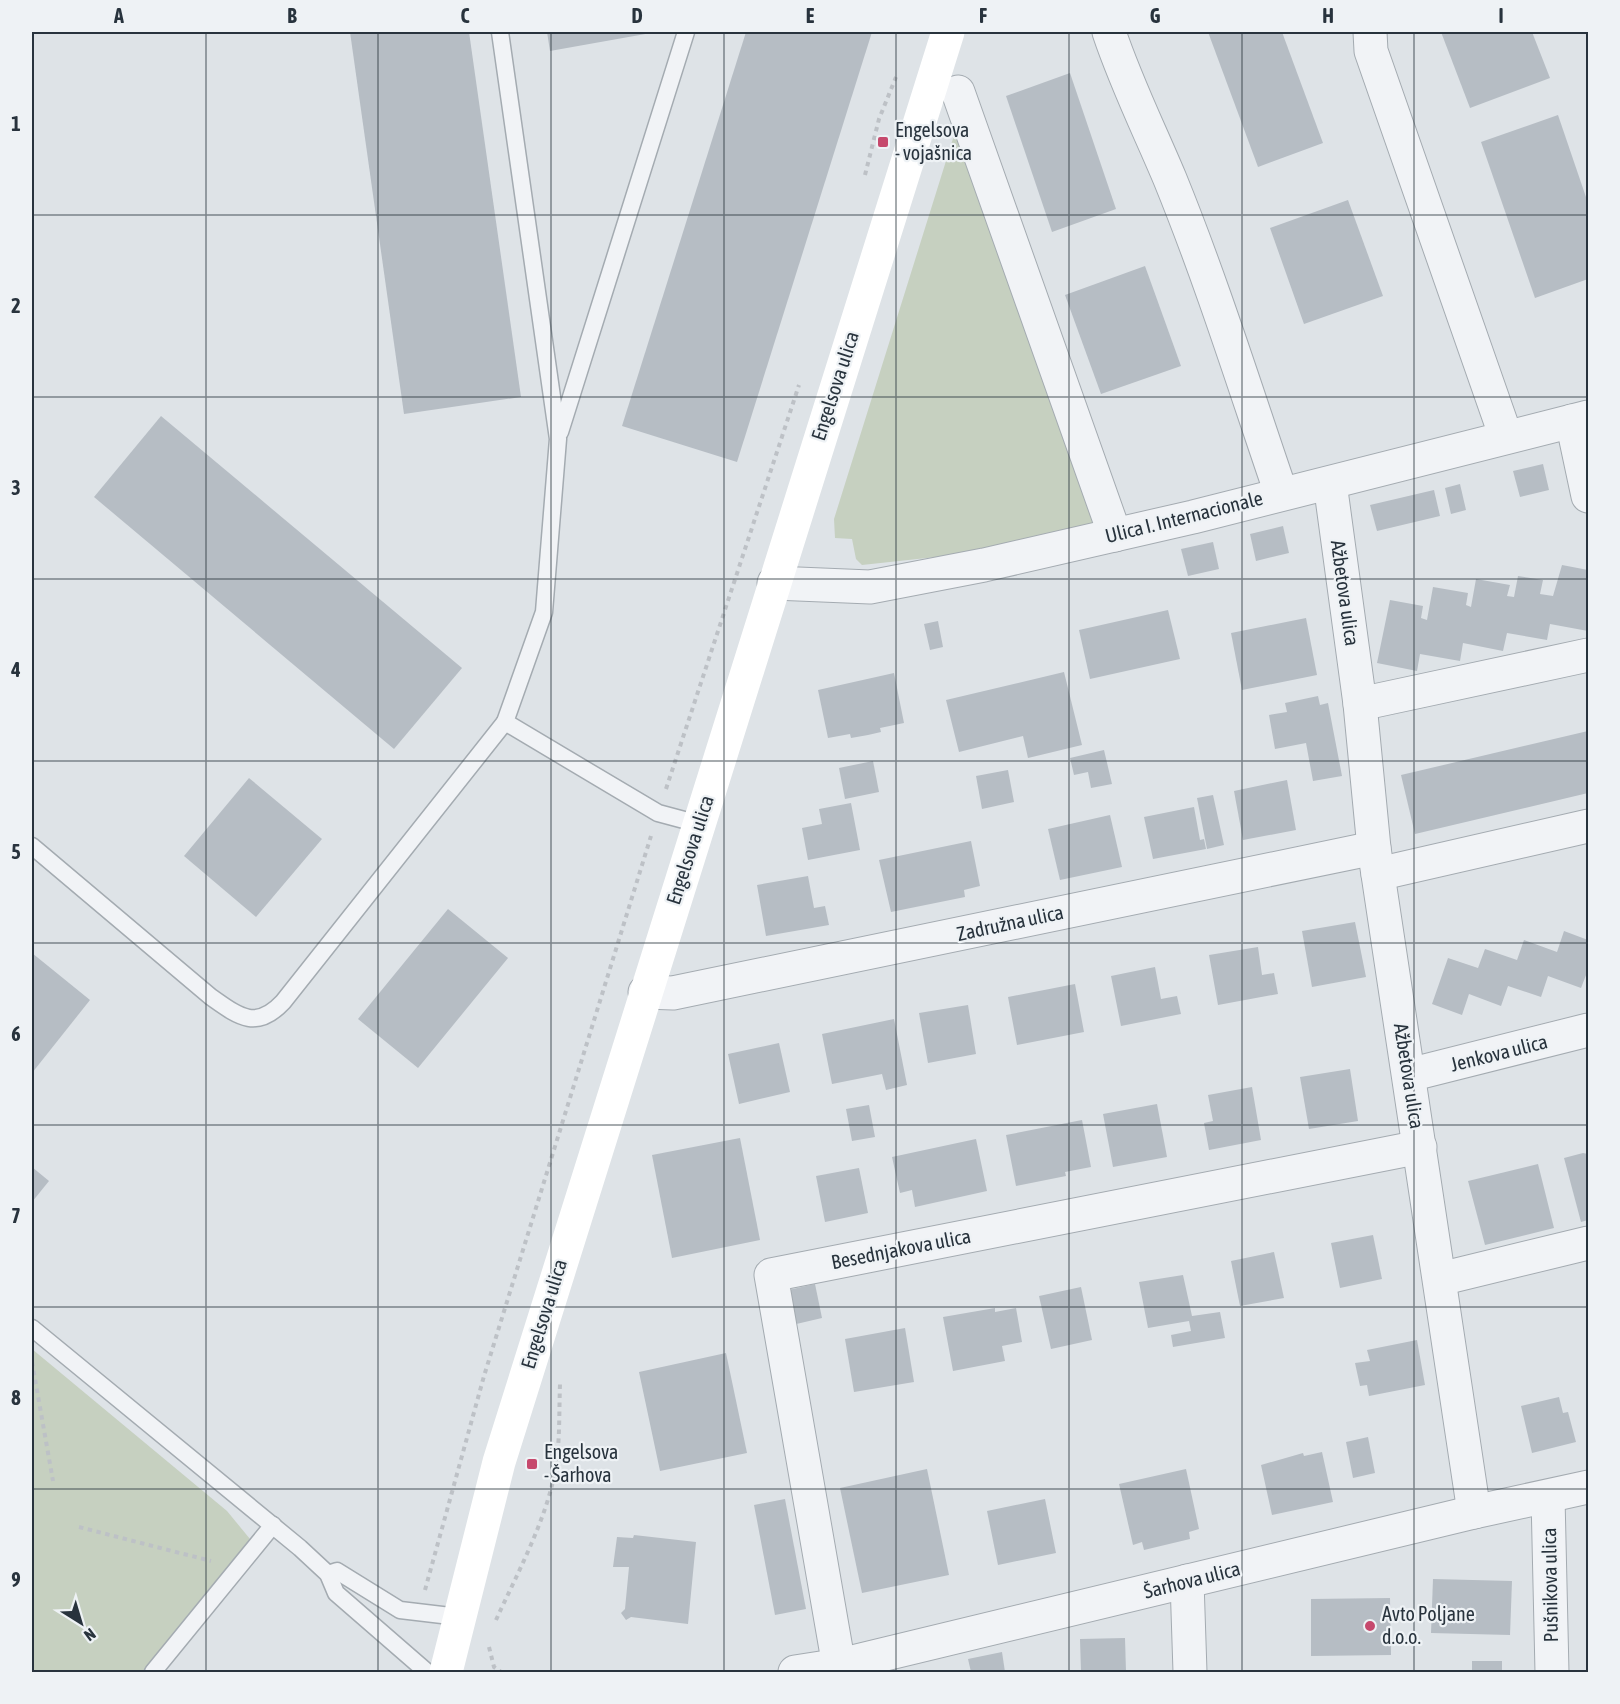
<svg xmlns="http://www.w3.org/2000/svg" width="1620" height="1704" font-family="'Asap Condensed',sans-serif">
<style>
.green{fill:#c6d0c0}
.building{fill:#b6bdc4}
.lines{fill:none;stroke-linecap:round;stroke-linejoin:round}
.lane-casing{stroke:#a4abb1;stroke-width:19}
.street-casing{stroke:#a4abb1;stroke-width:35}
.path{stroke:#bdc1c6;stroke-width:4;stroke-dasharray:4.5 4.5;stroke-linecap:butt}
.lane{stroke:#f1f3f6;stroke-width:16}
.street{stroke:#f1f3f6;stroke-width:33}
.secondary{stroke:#fff;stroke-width:33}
.grid{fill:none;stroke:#28333d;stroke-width:1.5;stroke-opacity:0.55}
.poi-dot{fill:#c6496d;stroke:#eef2f5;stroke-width:2}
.labels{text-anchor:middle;stroke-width:4.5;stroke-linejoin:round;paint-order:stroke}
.poi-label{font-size:20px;fill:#28333d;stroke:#eef2f5;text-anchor:start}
.street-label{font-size:20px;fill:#28333d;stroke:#eef2f5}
.neatline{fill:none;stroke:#28333d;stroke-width:2}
.grid-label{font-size:20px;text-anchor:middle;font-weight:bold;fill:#28333d}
</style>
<rect width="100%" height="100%" fill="#dee3e7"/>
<g class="green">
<path d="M961,113L1104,521L993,548L936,557L862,565L856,559L852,539L835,538L834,519Z"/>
<path d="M32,1349L227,1511L250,1539L142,1672H32Z"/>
</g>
<g class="building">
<path d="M350,32H469L521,397L404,414Z"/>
<path d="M547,32H651V33L550,51Z"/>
<path d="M746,32H872L737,462L622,426Z"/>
<path d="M1208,32H1282L1323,143L1258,167Z"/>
<path d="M1441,32H1532L1550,78L1470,108Z"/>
<path d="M1070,73L1116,209L1052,232L1006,96Z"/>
<path d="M1558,115L1588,203V279L1535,298L1481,142Z"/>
<path d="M1348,200L1383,296L1304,324L1270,228Z"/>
<path d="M1145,266L1181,366L1101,394L1065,295Z"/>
<path d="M161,416L462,668L394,749L94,497Z"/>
<path d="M1543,464L1549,490L1520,497L1513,471Z"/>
<path d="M1460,484L1466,510L1451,514L1445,488Z"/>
<path d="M1434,490L1440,516L1377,531L1370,505Z"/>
<path d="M1283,526L1289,553L1256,561L1250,534Z"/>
<path d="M1213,542L1219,569L1188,576L1181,549Z"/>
<path d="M1562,565L1588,570V631L1550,624L1547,640L1507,633L1503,651L1463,643L1460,661L1420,654L1417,671L1377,663L1390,600L1423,606L1421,618L1427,620L1433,587L1468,593L1466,605L1471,607L1476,579L1510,585L1507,596L1514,597L1518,576L1543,580L1540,594L1553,596Z"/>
<path d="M1168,610L1180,659L1090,679L1079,630Z"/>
<path d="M1306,618L1317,675L1242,690L1231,633Z"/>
<path d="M938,621L943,647L930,650L924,624Z"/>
<path d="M1064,672L1082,745L1028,758L1023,736L959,752L946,700Z"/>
<path d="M894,673L904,723L880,728L881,732L868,735L851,738L850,734L828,738L818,690Z"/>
<path d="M1318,696L1320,705L1328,703L1342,776L1313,781L1306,743L1275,749L1269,715L1287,712L1285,703Z"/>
<path d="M1588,731V793L1415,834L1401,775Z"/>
<path d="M1104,750L1112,784L1091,788L1088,772L1074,775L1070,758Z"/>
<path d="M873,761L879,792L845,799L839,768Z"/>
<path d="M1008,770L1014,802L982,809L976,776Z"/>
<path d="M249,778L322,839L256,917L184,856Z"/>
<path d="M1287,780L1296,830L1243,840L1234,791Z"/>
<path d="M1213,795L1224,845L1207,849L1197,798Z"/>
<path d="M851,803L860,850L808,860L802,828L822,824L819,809Z"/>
<path d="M1194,807L1200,840L1204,839L1206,849L1153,859L1144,817Z"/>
<path d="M1110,815L1122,867L1060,880L1048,829Z"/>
<path d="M971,841L980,886L964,890L965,897L891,912L879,860Z"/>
<path d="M808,876L814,908L825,906L829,925L766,936L757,885Z"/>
<path d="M448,909L508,958L418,1068L358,1019Z"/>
<path d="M1355,922L1366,977L1312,987L1302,931Z"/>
<path d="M1564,931L1588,940V970L1581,988L1548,976L1541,997L1508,986L1501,1006L1469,994L1462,1015L1432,1004L1448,958L1478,968L1485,949L1517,960L1524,940L1557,952Z"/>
<path d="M1258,947L1262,975L1274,973L1278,994L1218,1005L1209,955Z"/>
<path d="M32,953L90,1000L32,1073Z"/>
<path d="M1155,967L1161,999L1177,996L1181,1014L1121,1026L1111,976Z"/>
<path d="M1075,984L1084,1032L1017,1045L1008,997Z"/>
<path d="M968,1005L976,1054L928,1063L919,1013Z"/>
<path d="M894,1019L907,1085L886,1090L882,1074L832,1084L822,1034Z"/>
<path d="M779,1043L790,1092L739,1104L728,1054Z"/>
<path d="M1350,1069L1358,1121L1309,1129L1300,1077Z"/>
<path d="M1252,1087L1261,1140L1209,1150L1204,1123L1213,1121L1208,1095Z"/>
<path d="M1157,1104L1167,1157L1113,1167L1103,1114Z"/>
<path d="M869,1105L875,1137L852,1141L846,1109Z"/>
<path d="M1082,1120L1091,1167L1065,1172L1066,1176L1016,1186L1006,1135Z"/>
<path d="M740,1138L760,1240L672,1258L652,1155Z"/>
<path d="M976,1139L987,1191L915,1207L912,1190L900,1193L892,1157Z"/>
<path d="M1583,1153L1588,1154V1220L1581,1222L1564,1158Z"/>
<path d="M1538,1164L1554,1228L1485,1245L1468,1181Z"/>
<path d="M32,1167L49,1181L32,1202Z"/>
<path d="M859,1168L868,1213L825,1222L816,1176Z"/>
<path d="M1373,1235L1382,1279L1340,1288L1331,1243Z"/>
<path d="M1274,1252L1284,1298L1240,1306L1231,1261Z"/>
<path d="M1183,1275L1192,1316L1220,1312L1225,1338L1173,1347L1171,1335L1191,1331L1189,1321L1148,1328L1139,1282Z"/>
<path d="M815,1284L822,1318L792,1325L784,1291Z"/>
<path d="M1081,1287L1092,1340L1051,1349L1039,1296Z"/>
<path d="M995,1308V1312L1016,1308L1022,1342L1002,1346L1005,1361L953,1371L943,1317Z"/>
<path d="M905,1328L914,1382L854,1392L845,1339Z"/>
<path d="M1417,1340L1425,1385L1369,1396L1367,1385L1360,1386L1355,1363L1370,1361L1367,1350Z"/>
<path d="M726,1353L747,1453L660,1471L639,1372Z"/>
<path d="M1559,1397L1563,1413L1568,1412L1576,1442L1532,1453L1521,1406Z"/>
<path d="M1368,1437L1375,1473L1353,1478L1346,1442Z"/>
<path d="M1322,1452L1333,1502L1272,1515L1261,1465L1303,1453L1304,1456Z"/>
<path d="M927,1469L949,1575L862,1593L840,1488Z"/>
<path d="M1186,1469L1199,1529L1189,1532L1190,1539L1144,1550L1142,1542L1133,1545L1119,1484Z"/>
<path d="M785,1499L806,1609L775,1615L754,1505Z"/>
<path d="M1045,1499L1056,1553L998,1565L987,1511Z"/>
<path d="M634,1535L696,1542L688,1624L631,1617L626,1620L621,1613L625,1609L629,1567H613L617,1537L633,1538Z"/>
<path d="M1433,1579L1512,1581L1510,1635L1431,1633Z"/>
<path d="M1390,1598L1391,1655L1311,1656V1599Z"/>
<path d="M1125,1638L1126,1672H1081L1080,1639Z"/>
<path d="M1002,1652L1005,1672H971L968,1659Z"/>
<rect x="1472" y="1661" width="30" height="11"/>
</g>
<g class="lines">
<g class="lane-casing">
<g id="lane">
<path d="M500,32L558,439L544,612L505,722L658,813L699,824"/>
<path d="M560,432L686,32"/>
<path d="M32,846L211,997C238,1016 256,1031 283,1002L505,722"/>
<path d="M32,1328L300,1548L328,1574L336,1593L427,1672"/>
<path d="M328,1574L337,1571L400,1610L459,1617"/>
<path d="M153,1672L273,1525"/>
</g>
</g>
<g class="street-casing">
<g id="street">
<path d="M1109,32C1126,83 1149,129 1170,179C1212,282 1245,388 1281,493"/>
<path d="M1370,32L1371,51L1506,437"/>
<path d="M958,92L1115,535"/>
<path d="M1572,421L1588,496"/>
<path d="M1330,483L1360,704L1374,848L1474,1512"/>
<path d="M774,583L870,587L984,565L1193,517L1588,417"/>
<path d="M1360,704L1588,655"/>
<path d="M1378,874L1588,826"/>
<path d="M645,992L673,993L1374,848"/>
<path d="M1409,1075L1588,1030"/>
<path d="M1440,1279L1588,1243"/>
<path d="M1548,1497L1552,1672"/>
<path d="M1187,1581L1190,1672"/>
<path d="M795,1672L840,1665L1474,1512L1588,1487"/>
<path d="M840,1672L771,1275L1420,1147"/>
</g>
</g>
<g class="path">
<path d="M865,175L879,119L896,77"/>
<path d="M666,789L799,385"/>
<path d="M32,1362L53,1481"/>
<path d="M79,1527L211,1561"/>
<path d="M425,1590L484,1376L651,836"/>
<path d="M496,1620C517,1574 548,1517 556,1466C560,1439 559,1412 560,1384"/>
<path d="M489,1647L494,1667L501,1672"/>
</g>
<use href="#lane" class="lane"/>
<use href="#street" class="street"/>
<path class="secondary" d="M446,1672L499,1462L948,32"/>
</g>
<path class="grid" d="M206,32V1672M378,32V1672M551,32V1672M724,32V1672M896,32V1672M1069,32V1672M1242,32V1672M1414,32V1672M32,215H1588M32,397H1588M32,579H1588M32,761H1588M32,943H1588M32,1125H1588M32,1307H1588M32,1489H1588"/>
<g class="poi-dot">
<rect x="877" y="136" width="12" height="12" rx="3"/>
<rect x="526" y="1458" width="12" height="12" rx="3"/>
<circle cx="1370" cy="1626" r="6"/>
</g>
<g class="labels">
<g class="poi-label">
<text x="895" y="137">Engelsova<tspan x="895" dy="23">- vojašnica</tspan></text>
<text x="544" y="1459">Engelsova<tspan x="544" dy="23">- Šarhova</tspan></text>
<text x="1382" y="1621">Avto Poljane<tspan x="1382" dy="23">d.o.o.</tspan></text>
</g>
<g class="street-label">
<text transform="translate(835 386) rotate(-72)" y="7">Engelsova ulica</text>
<text transform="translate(1184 517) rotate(-14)" y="7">Ulica I. Internacionale</text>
<text transform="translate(1345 593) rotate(82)" y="7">Ažbetova ulica</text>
<text transform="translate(690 850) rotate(-72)" y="7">Engelsova ulica</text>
<text transform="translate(1010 923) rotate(-12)" y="7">Zadružna ulica</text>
<text transform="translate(1499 1053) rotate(-14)" y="7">Jenkova ulica</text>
<text transform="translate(1409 1076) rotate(81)" y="7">Ažbetova ulica</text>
<text transform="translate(901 1249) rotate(-11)" y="7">Besednjakova ulica</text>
<text transform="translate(544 1314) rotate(-73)" y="7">Engelsova ulica</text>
<text transform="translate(1192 1580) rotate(-14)" y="7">Šarhova ulica</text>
<text transform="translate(1550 1585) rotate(-91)" y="7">Pušnikova ulica</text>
</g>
</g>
<rect width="1620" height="1704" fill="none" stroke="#eef2f5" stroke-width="66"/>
<g transform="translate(81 1623) rotate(143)" stroke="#eef2f5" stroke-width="4.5" paint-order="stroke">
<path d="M0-4.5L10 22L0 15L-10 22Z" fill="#28333d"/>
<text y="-9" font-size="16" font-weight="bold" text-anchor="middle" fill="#28333d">N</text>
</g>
<rect x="33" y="33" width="1554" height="1638" class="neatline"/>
<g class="grid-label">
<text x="119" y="23">A</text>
<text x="292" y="23">B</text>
<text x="465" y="23">C</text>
<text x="637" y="23">D</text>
<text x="810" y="23">E</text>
<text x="983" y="23">F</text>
<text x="1155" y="23">G</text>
<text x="1328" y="23">H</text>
<text x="1501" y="23">I</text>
<text x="16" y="131">1</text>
<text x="16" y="313">2</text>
<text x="16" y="495">3</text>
<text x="16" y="677">4</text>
<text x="16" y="859">5</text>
<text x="16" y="1041">6</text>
<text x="16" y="1223">7</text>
<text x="16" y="1405">8</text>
<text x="16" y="1587">9</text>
</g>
</svg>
